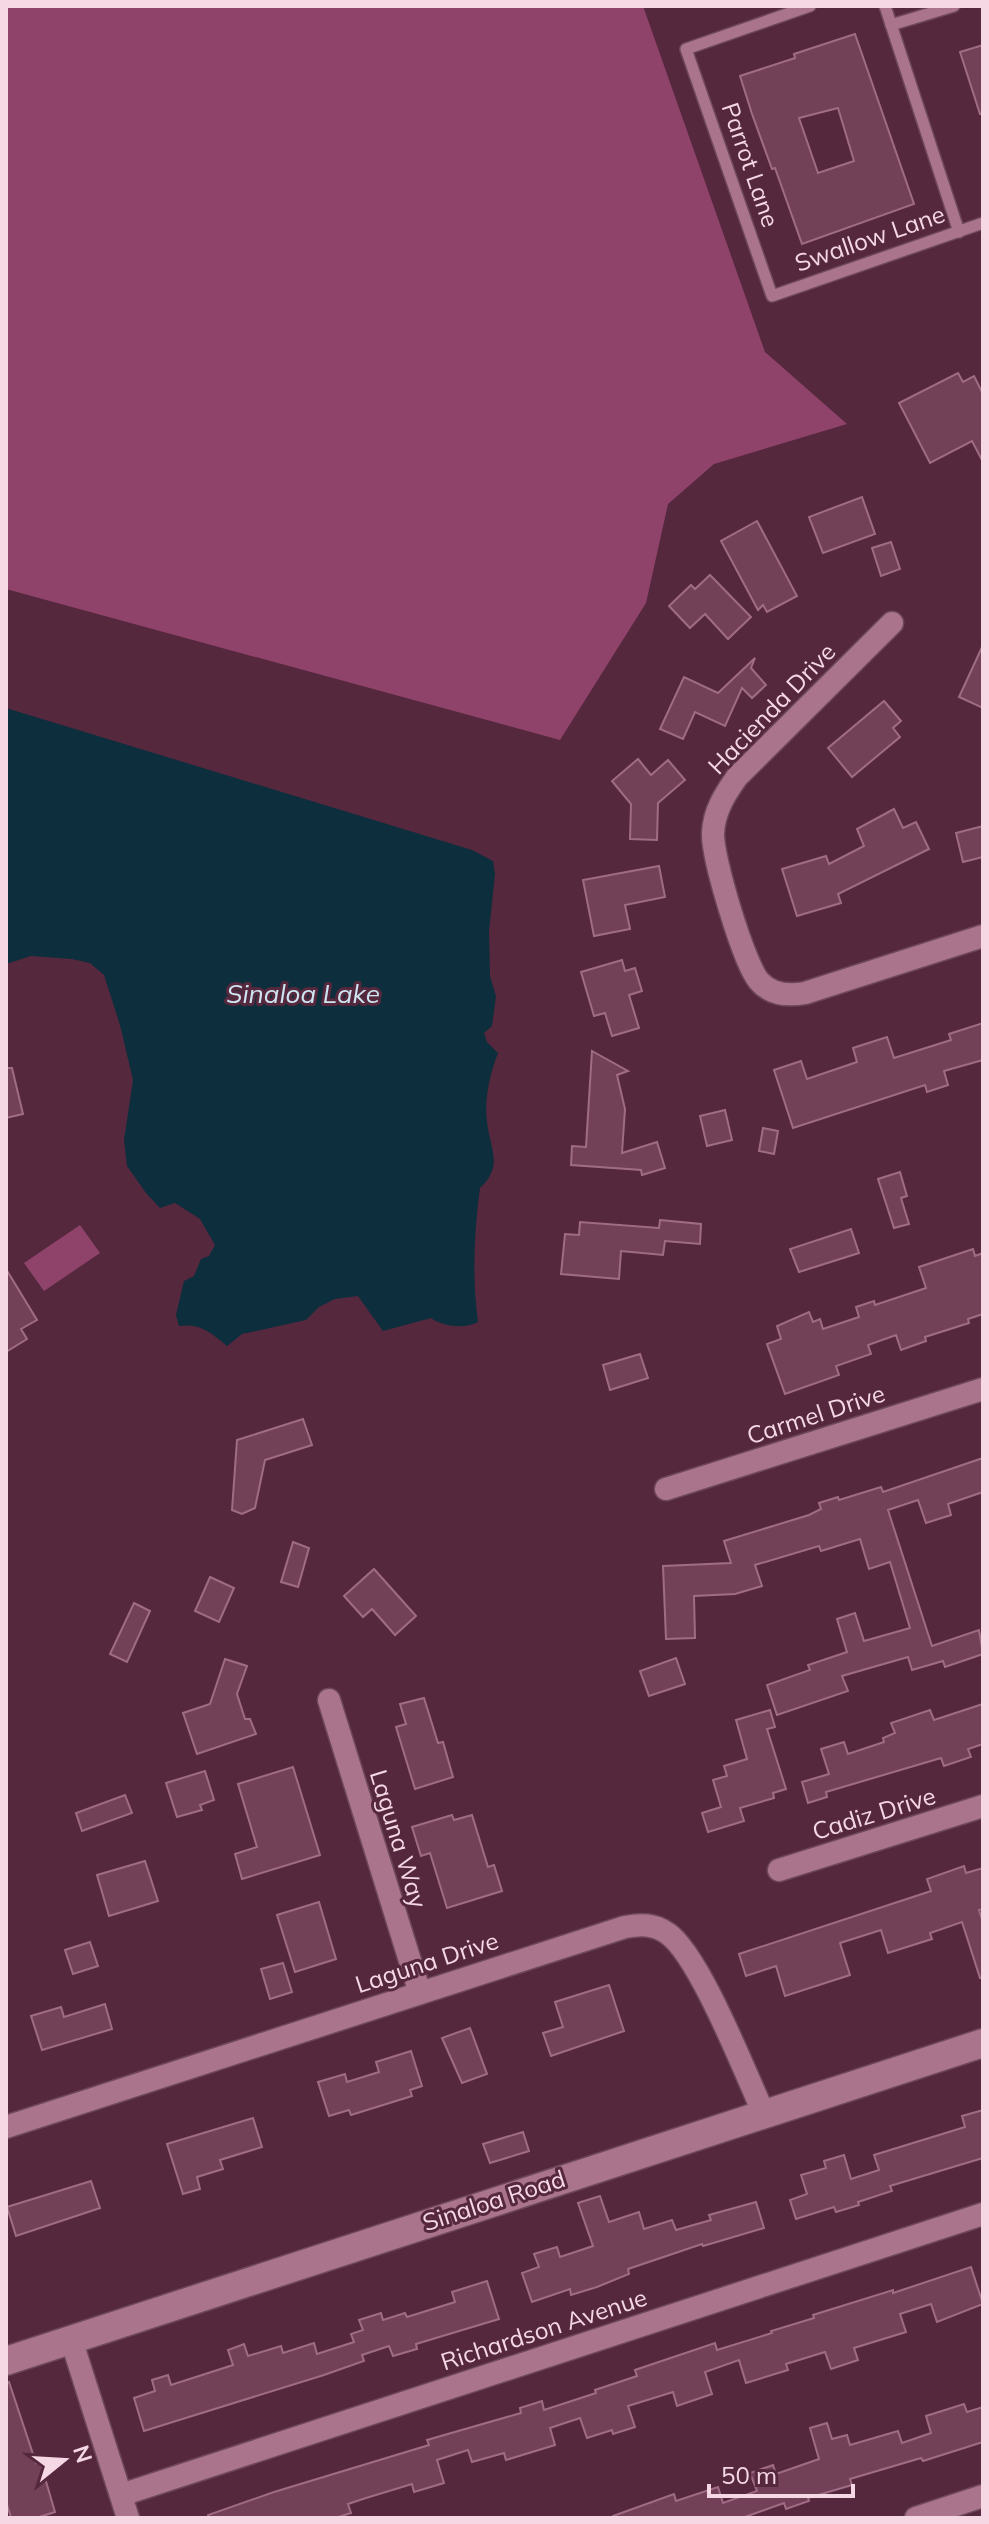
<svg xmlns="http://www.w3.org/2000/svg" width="989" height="2524" font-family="Mulish,sans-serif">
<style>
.green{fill:#90436a}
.water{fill:#0c2e3d}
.building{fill:#724158;stroke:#a06c84;stroke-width:2;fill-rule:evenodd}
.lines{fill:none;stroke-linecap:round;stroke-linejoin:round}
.service-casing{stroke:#6e475b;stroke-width:14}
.minor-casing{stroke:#6e475b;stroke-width:25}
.tertiary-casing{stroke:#6e475b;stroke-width:31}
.service{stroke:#aa748d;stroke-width:11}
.minor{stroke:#aa748d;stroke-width:22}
.tertiary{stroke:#aa748d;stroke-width:28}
.labels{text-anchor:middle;stroke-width:6;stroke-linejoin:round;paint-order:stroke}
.street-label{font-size:24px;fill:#f6d8e5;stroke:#55283e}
.water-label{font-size:26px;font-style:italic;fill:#cee5f1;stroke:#55283e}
</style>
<rect width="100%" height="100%" fill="#55283e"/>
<g class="green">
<path d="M6,6H643L765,352L847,424L714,464L668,504L646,603L560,740L6,589Z"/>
<path d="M80,1225L100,1253L44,1291L24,1263Z"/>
</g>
<path class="water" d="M6,708L472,850L493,861L495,874L489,931L490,976L496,996L492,1026L484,1033L487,1042L498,1053C490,1074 484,1099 487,1122C490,1149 504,1166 480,1188C474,1232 472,1278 478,1322C466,1329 443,1327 431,1318L383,1331L358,1296L335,1299L319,1307L306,1320L242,1334L227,1346C211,1333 201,1323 179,1326L176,1315L184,1281L194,1276L201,1259L209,1256L215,1245L200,1219L175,1203L160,1208L146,1193L127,1166L124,1140L133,1080L120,1025L104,975L90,963L72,959L31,956L6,964Z"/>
<g class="building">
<path d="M855,34L914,204L802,244L775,168L772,169L752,114L740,76L795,58L794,54ZM838,108L854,161L818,173L799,118Z"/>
<path d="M983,45V113L980,114L960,52Z"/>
<path d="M958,373L963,382L974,376L983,394V462L972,441L930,463L899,403Z"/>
<path d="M862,497L875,534L823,553L809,517Z"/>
<path d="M757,521L797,596L767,612L763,605L758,610L721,541Z"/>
<path d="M891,542L900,569L881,576L872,548Z"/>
<path d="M710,575L751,617L728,639L705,614L690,628L669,606L691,585L695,589Z"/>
<path d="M983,645V708L959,697Z"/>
<path d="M755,658L751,668L766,685L752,698L742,688L725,726L695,712L683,739L660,729L684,677L718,693Z"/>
<path d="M884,701L901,721L893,728L900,737L852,777L828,748Z"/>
<path d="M638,759L651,775L668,760L685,780L658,803L657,840L630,839L631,804L612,781Z"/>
<path d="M894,809L903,828L916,822L929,849L838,894L841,903L797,916L782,869L826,856L829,864L864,846L857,829Z"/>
<path d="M983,826V857L963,862L956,833Z"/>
<path d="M659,866L665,897L625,905L630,929L594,936L583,880Z"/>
<path d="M622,960L625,971L635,968L642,991L629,995L639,1028L612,1036L605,1013L594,1016L581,972Z"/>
<path d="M983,1023V1060L944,1071L948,1085L927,1092L925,1085L793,1128L774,1070L801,1061L807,1079L857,1062L853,1048L887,1037L894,1058L951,1040L949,1034Z"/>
<path d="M592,1051L628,1071L617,1075L625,1109L622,1153L657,1142L665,1168L642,1175L641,1170L571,1165L572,1146L586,1147Z"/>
<path d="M6,1068H12L23,1114L6,1118Z"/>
<path d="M725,1110L732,1140L707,1146L700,1116Z"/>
<path d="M763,1128L778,1131L774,1154L759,1151Z"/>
<path d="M900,1172L907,1196L901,1198L909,1224L894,1228L878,1179Z"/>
<path d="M660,1220L701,1224L700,1244L665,1241L663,1255L621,1251L619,1279L561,1274L565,1234L579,1235L580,1222L659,1228Z"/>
<path d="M851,1229L859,1253L799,1272L790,1249Z"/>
<path d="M973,1249L975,1256L983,1253V1314L968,1319L969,1323L925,1337L926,1341L901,1350L896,1335L868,1345L871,1354L836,1366L839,1375L785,1394L767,1344L781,1339L777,1326L809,1312L813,1322L820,1319L823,1329L859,1317L856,1307L874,1301L875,1305L926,1288L919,1267Z"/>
<path d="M6,1269L37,1320L21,1329L27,1339L6,1352Z"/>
<path d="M640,1354L648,1378L610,1390L603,1365Z"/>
<path d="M303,1419L312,1445L265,1460L255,1508L242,1514L232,1510L237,1440Z"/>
<path d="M983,1458V1492L948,1504L951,1515L926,1523L918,1500L888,1510L932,1646L979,1630L983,1654L945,1667L943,1661L912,1670L908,1657L842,1676L848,1691L777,1715L767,1685L810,1670L808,1665L847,1652L837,1619L855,1613L864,1641L910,1628L890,1562L869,1569L860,1539L821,1551L819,1546L755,1565L762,1586L735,1594L694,1596L695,1638L666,1639L663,1566L731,1563L724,1541L809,1515L821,1509L819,1503L838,1497L839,1500L881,1487L883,1492Z"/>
<path d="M293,1542L309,1548L298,1587L281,1582Z"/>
<path d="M374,1569L416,1616L395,1635L372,1609L363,1617L344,1596Z"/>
<path d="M210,1577L234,1588L219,1622L195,1611Z"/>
<path d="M134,1603L150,1611L127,1662L110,1654Z"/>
<path d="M676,1658L685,1684L649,1696L640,1671Z"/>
<path d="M225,1659L247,1666L237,1694L245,1719H250L256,1734L197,1754L183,1713L210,1704Z"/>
<path d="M424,1698L438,1743L443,1742L453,1777L415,1789L396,1727L406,1724L400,1704Z"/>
<path d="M983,1704V1744L968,1749L971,1757L944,1766L941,1758L826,1792L827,1797L808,1803L802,1782L829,1774L821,1749L844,1742L848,1754L884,1742L883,1738L895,1733L891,1723L930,1710L934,1720Z"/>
<path d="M770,1710L775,1727L767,1729L786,1789L773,1793L774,1798L740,1808L744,1821L708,1832L702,1813L721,1807L713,1780L727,1776L724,1766L747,1759L736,1720Z"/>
<path d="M293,1767L320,1855L242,1879L235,1854L257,1847L238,1784Z"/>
<path d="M205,1771L214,1800L200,1805L202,1810L177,1817L166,1783Z"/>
<path d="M125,1795L132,1813L82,1831L76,1813Z"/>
<path d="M452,1815L454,1820L472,1815L488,1867L494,1865L502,1891L447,1908L430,1853L421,1856L412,1827Z"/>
<path d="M145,1861L158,1901L109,1916L97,1875Z"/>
<path d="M964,1866L966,1873L983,1868V1909L979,1910L983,1923V1977L980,1978L962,1922L930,1933L932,1939L888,1953L881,1930L840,1943L850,1975L785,1996L776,1966L746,1976L739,1954L931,1891L927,1879Z"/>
<path d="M319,1902L336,1959L295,1972L277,1915Z"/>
<path d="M90,1942L98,1966L73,1974L65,1950Z"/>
<path d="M283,1963L292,1992L270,1999L261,1969Z"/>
<path d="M609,1985L624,2031L551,2056L543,2033L563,2027L555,2002Z"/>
<path d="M105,2004L112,2029L42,2050L31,2016L61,2007L64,2017Z"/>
<path d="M470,2028L487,2074L462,2083L442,2038Z"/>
<path d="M411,2051L422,2086L410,2090L412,2096L351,2115L349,2110L329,2116L318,2082L345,2074L347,2082L379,2072L376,2062Z"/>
<path d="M983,2110V2158L890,2186L892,2191L858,2202L859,2205L836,2212L834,2207L796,2219L790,2200L807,2194L801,2175L826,2168L824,2161L844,2155L851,2179L879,2170L874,2155L965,2127L962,2116Z"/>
<path d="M253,2118L262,2147L220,2160L223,2169L197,2177L200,2189L183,2194L167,2144Z"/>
<path d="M523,2132L529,2151L490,2163L483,2144Z"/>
<path d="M91,2181L100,2208L16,2236L7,2207Z"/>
<path d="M600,2196L609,2222L639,2212L644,2229L672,2220L676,2230L711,2220L709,2215L756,2202L764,2228L703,2246L702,2244L628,2269L629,2274L597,2287L571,2295L570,2289L532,2302L522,2273L539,2267L534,2254L557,2247L560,2257L593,2246L578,2203Z"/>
<path d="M971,2267L983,2304L937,2322L931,2304L900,2314L906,2332L854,2348L858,2360L831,2369L825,2352L786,2364L788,2370L746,2383L739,2360L705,2372L712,2394L677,2406L673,2392L628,2406L635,2427L613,2434L612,2430L587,2438L580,2418L550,2428L555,2445L506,2460L504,2453L472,2462L468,2450L437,2460L444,2483L414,2492L412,2484L366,2498L348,2504L351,2513L335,2518H209L208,2515L274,2492L429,2445L427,2440L521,2413L520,2408L542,2401L544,2410L596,2393L595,2390L637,2376L635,2370L715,2343L717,2350L772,2333L771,2331L814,2318L813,2315L893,2290V2293Z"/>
<path d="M487,2281L499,2319L416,2344L417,2349L393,2356L389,2346L362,2355L364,2361L324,2375L144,2431L134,2398L155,2391L152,2380L168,2375L171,2385L233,2365L228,2350L244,2344L248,2356L281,2346L283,2353L314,2343L317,2354L354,2342L351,2334L363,2330L359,2320L381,2313L383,2320L405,2313L407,2317L455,2302L452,2292Z"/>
<path d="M9,2382L36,2463L40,2461L55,2512L36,2518H11L6,2501V2383Z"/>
<path d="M964,2404L967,2412L983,2407V2442L923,2461L921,2458L850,2479L852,2485L808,2498L809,2501L786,2509L784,2503L742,2518H613V2516L674,2494L676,2501L718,2487L723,2503L757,2491L750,2473L773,2465L776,2474L819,2459L810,2428L827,2423L832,2439L847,2435L850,2445L898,2431L902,2443L931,2433L926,2416Z"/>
</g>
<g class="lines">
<g class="service-casing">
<g id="service">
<path d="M810,6L686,49L772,296L983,223"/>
<path d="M885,6L959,232"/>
<path d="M891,25L954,6"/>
</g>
</g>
<g class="minor-casing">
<g id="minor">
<path d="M892,623L737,777C725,794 714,811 713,833C712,857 744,964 759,981C771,995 788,996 805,993L983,936"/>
<path d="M666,1489L983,1389"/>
<path d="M329,1700L420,1993"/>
<path d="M779,1870L983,1806"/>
<path d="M6,2127L625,1927C641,1924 654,1924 667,1933C699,1954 746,2075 764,2114"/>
<path d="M71,2339L128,2518"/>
<path d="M121,2495L983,2214"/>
<path d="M916,2518L983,2496"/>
</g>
</g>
<g class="tertiary-casing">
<path id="tertiary" d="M6,2361L983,2043"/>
</g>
<use href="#service" class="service"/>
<use href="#minor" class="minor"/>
<use href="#tertiary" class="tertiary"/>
</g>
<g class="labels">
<g class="street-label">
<text transform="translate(750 165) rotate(71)" y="8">Parrot Lane</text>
<text transform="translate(870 239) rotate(-19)" y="8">Swallow Lane</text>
<text transform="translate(772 709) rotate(-46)" y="8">Hacienda Drive</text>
<text transform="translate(816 1415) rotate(-18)" y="8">Carmel Drive</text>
<text transform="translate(874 1814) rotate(-17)" y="8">Cadiz Drive</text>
<text transform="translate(398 1839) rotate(73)" y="8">Laguna Way</text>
<text transform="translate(427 1963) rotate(-18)" y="8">Laguna Drive</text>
<text transform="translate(494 2201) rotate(-18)" y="8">Sinaloa Road</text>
<text transform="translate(544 2330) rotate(-18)" y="8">Richardson Avenue</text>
</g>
<g class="water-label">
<text x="303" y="1003">Sinaloa Lake</text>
</g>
</g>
<rect width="989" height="2524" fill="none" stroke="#f6d8e5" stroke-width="16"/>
<g transform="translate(64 2460) rotate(72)" stroke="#55283e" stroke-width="6" paint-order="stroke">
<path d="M0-6L14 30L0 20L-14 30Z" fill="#f6d8e5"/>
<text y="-12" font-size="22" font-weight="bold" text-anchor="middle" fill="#f6d8e5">N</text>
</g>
<path d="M709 2484v12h144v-12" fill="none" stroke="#f6d8e5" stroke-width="4"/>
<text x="721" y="2484" font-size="24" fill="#f6d8e5" stroke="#55283e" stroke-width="6" paint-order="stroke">50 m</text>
</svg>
